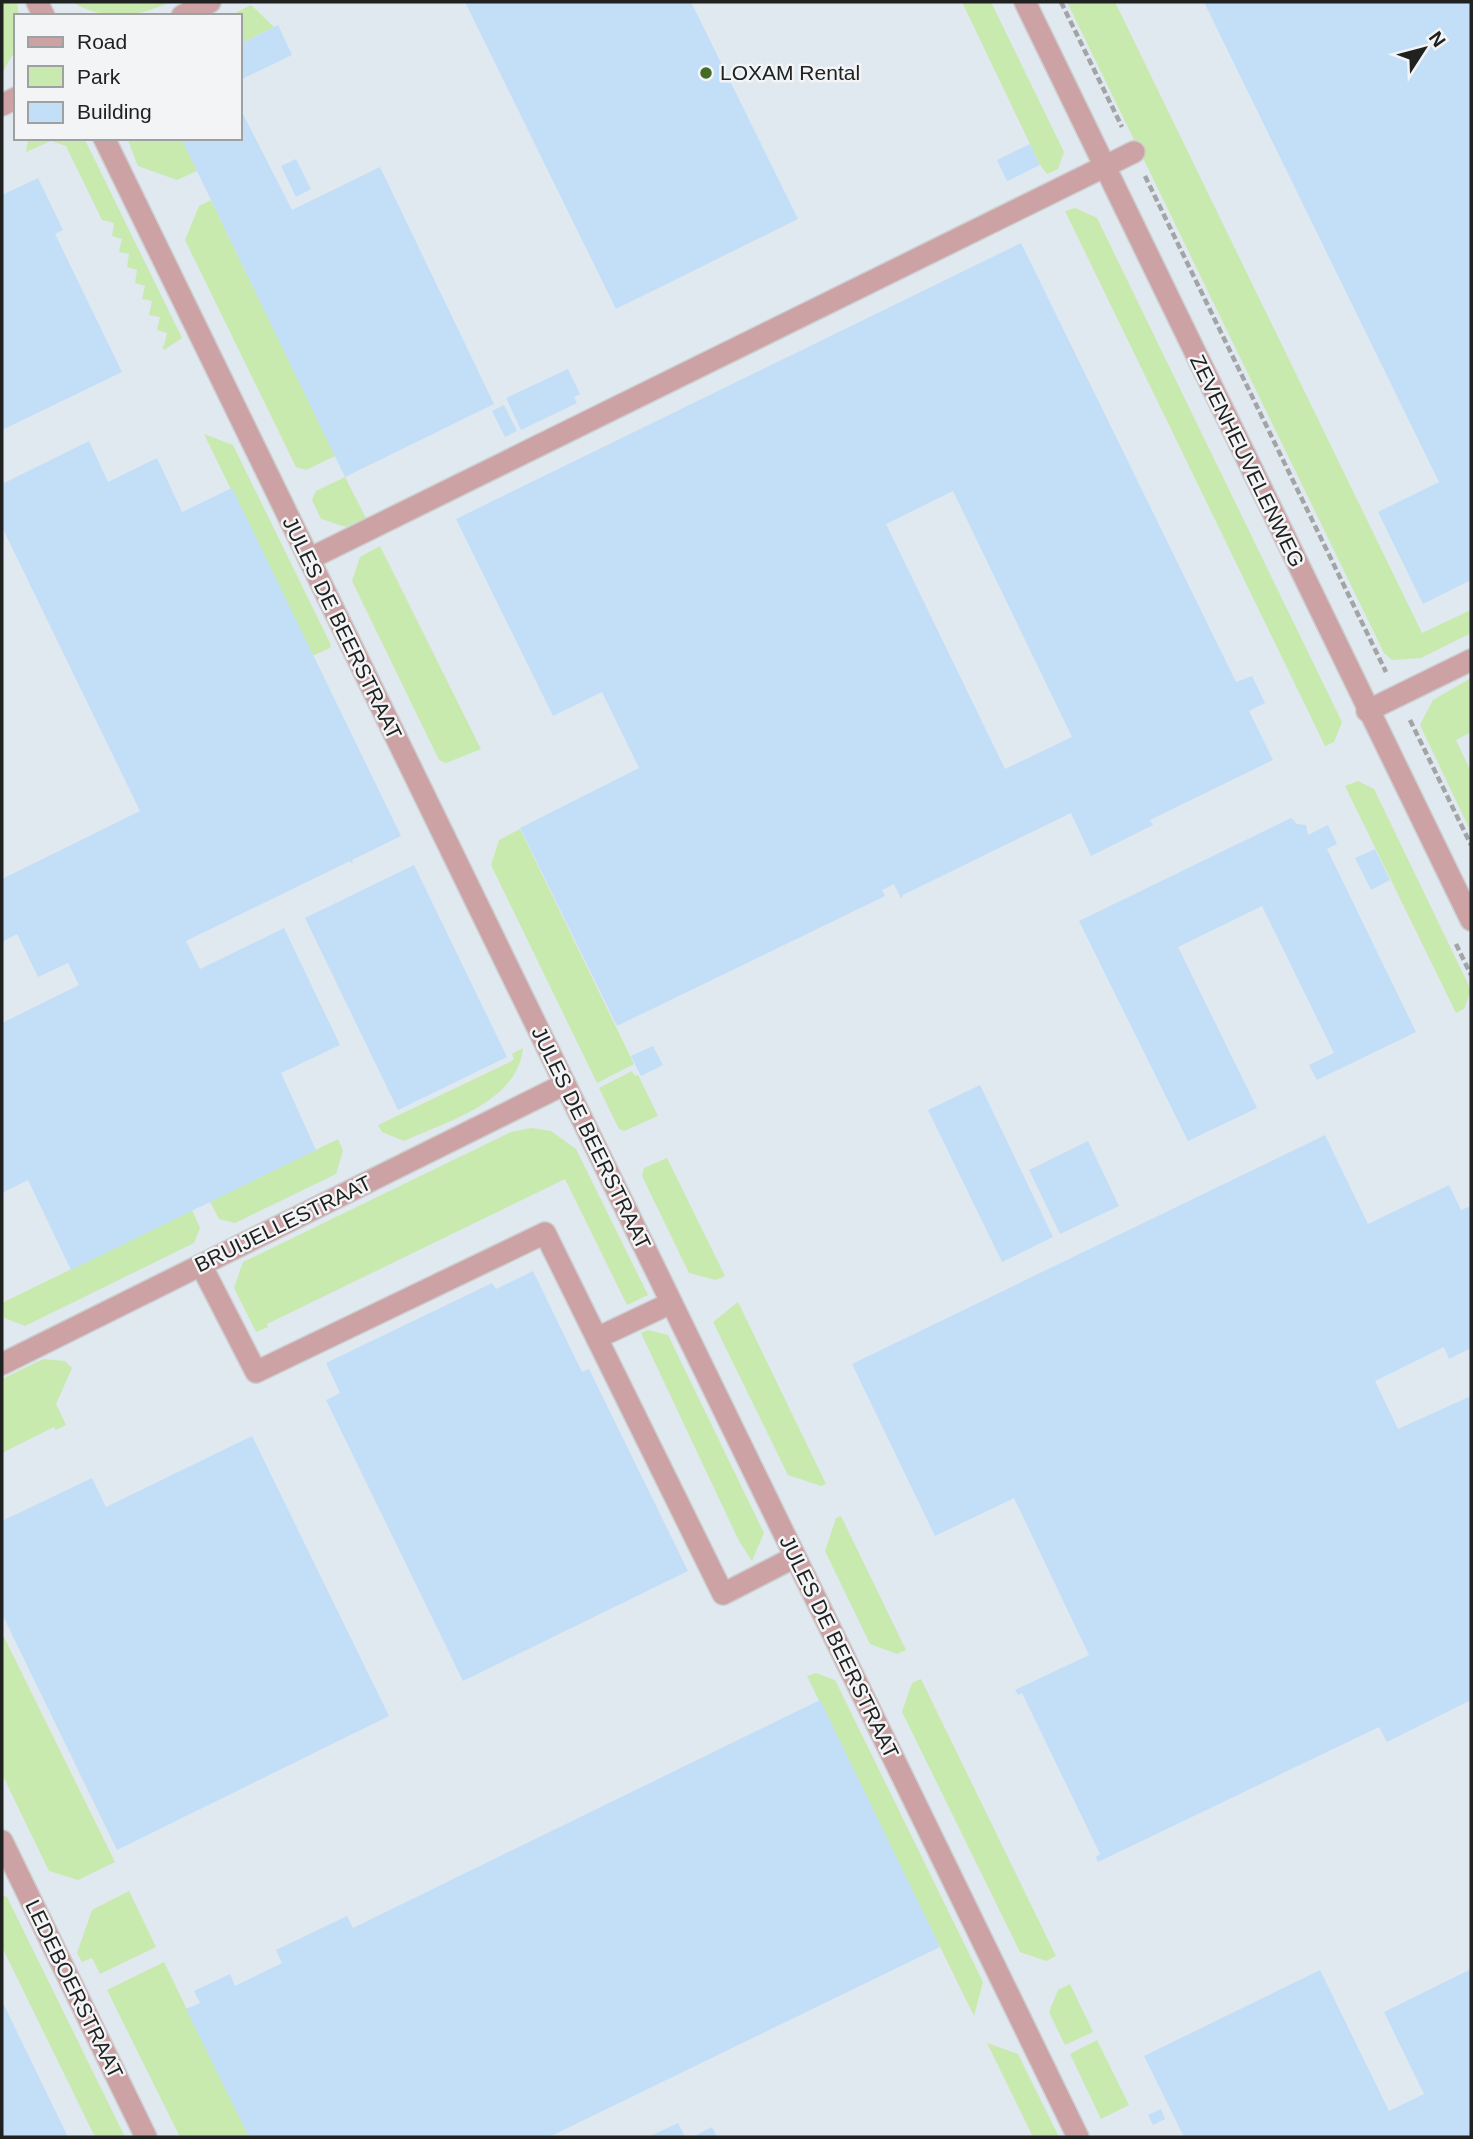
<svg xmlns="http://www.w3.org/2000/svg" width="1473" height="2139" font-family="Helvetica,sans-serif">
<style>
.built{fill:#e0e8f0;fill-rule:evenodd}
.green{fill:#c9eaae}
.building{fill:#c3dff8;fill-rule:evenodd}
.lines{fill:none;stroke-linecap:round;stroke-linejoin:round}
.minor-casing{stroke:#ccced0;stroke-width:24}
.path{stroke:#a2a4a5;stroke-width:4.5;stroke-dasharray:7 3.5;stroke-linecap:butt}
.minor{stroke:#cda2a4;stroke-width:21}
.poi-dot{fill:#466b25;stroke:#f2f4f6;stroke-width:2.5}
.labels{text-anchor:middle;stroke-width:5;stroke-linejoin:round;paint-order:stroke}
.poi-label{font-size:21px;fill:#202121;stroke:#f2f4f6;text-anchor:start}
.street-label{font-size:21px;fill:#202121;stroke:#f2f4f6}
</style>
<rect width="100%" height="100%" fill="#f2f4f6"/>
<path class="built" d="M2,2H1471V2137H2ZM16,16H240V138H16Z"/>
<g class="green">
<path d="M2,2H17L19,16H16V49L2,73Z"/>
<path d="M72,2H170C137,18 104,21 72,2Z"/>
<path d="M962,2H991L1064,152L1058,169L1047,174L1040,165Z"/>
<path d="M1067,2H1115L1422,633L1471,610V633L1421,658L1392,660L1384,653Z"/>
<path d="M251,5L274,27L240,44V16H229Z"/>
<path d="M28,138H83L86,142L182,338L164,350L162,346H164L167,333L157,330L160,317L149,315L152,301L142,299L145,286L135,283L137,270L127,267L129,254L119,252L122,239L112,236L114,223L102,220L66,146L51,141L26,152Z"/>
<path d="M127,138H181L197,171L177,180L138,166Z"/>
<path d="M211,200L335,456L306,470L296,467L185,240L199,206Z"/>
<path d="M1075,208L1097,218L1342,722L1334,742L1325,746L1065,211Z"/>
<path d="M204,434L233,445L331,645L330,648L312,656Z"/>
<path d="M345,477L366,518L346,527L321,519L312,500L316,491Z"/>
<path d="M380,546L481,749L446,763L439,760L352,581L360,557Z"/>
<path d="M1471,678V732L1456,740L1471,772V832L1420,725L1433,700Z"/>
<path d="M1358,781L1374,789L1471,990L1464,1009L1456,1013L1345,786Z"/>
<path d="M520,829L634,1064L597,1083L491,865L499,840Z"/>
<path d="M523,1048C518,1102 447,1121 404,1141L382,1132L378,1125L510,1062L514,1059L512,1054Z"/>
<path d="M632,1071L635,1076L638,1075L658,1116L624,1131L619,1129L599,1088Z"/>
<path d="M531,1128L551,1131L576,1149L648,1295L627,1305L565,1179L267,1324L268,1327L256,1332L234,1288L243,1262L511,1132Z"/>
<path d="M338,1139L343,1151L336,1174L235,1223L219,1219L210,1202Z"/>
<path d="M667,1158L725,1276L716,1280L689,1273L642,1176L644,1168Z"/>
<path d="M192,1210L200,1228L194,1243L25,1326L4,1318L2,1303Z"/>
<path d="M738,1302L826,1484L821,1486L788,1475L713,1322Z"/>
<path d="M648,1330L668,1335L764,1533L752,1561L739,1541L641,1333Z"/>
<path d="M43,1359L65,1361L72,1368L56,1404L66,1425L56,1430L54,1427L2,1453V1379Z"/>
<path d="M841,1516L906,1650L897,1654L870,1644L825,1551L836,1518Z"/>
<path d="M2,1633L115,1862L78,1880L49,1871L2,1774Z"/>
<path d="M816,1673L835,1680L983,1982L974,2016L807,1676Z"/>
<path d="M921,1679L1056,1956L1046,1961L1020,1952L902,1712L912,1683Z"/>
<path d="M129,1891L156,1947L100,1974L92,1958L82,1962L77,1953L92,1910Z"/>
<path d="M2,1895L7,1897L125,2137H95L2,1947Z"/>
<path d="M164,1962L249,2137H180L107,1990Z"/>
<path d="M1070,1984L1093,2032L1065,2045L1049,2012L1058,1990Z"/>
<path d="M1097,2040L1129,2105L1101,2119L1070,2054Z"/>
<path d="M987,2043L1018,2054L1059,2137H1033Z"/>
</g>
<g class="building">
<path d="M465,2H691L798,219L616,309Z"/>
<path d="M1204,2H1471V580L1423,604L1378,512L1439,482Z"/>
<path d="M278,25L292,55L240,80V44Z"/>
<path d="M240,108L292,210L380,167L494,404L345,477L181,138H240Z"/>
<path d="M1030,144L1040,165L1007,181L997,160Z"/>
<path d="M296,159L311,189L296,197L281,166Z"/>
<path d="M38,178L63,230L55,234L122,372L2,430V195Z"/>
<path d="M1021,243L1236,682L1252,676L1265,703L1249,711L1273,760L1150,820L1153,825L1091,856L1071,813L903,895L901,899L894,884L882,890L885,896L617,1026L520,828L639,768L602,692L553,716L456,519ZM953,491L1072,737L1005,769L886,524Z"/>
<path d="M568,369L580,394L574,397L577,403L521,430L506,398Z"/>
<path d="M504,405L517,431L505,437L492,411Z"/>
<path d="M89,441L108,482L157,458L182,512L232,488L401,836L352,860L353,865L350,861L186,941L200,969L284,928L340,1045L281,1073L316,1150L71,1270L28,1180L2,1193V1023L79,985L68,963L38,977L17,934L2,942V879L140,811L2,527V484Z"/>
<path d="M1291,818L1297,824L1306,825L1308,835L1328,825L1337,844L1327,849L1416,1032L1317,1080L1309,1065L1334,1053L1262,906L1178,947L1257,1108L1188,1141L1079,921Z"/>
<path d="M1375,849L1390,880L1371,890L1355,858Z"/>
<path d="M414,865L507,1057L398,1110L305,918Z"/>
<path d="M653,1046L663,1065L641,1076L631,1056Z"/>
<path d="M980,1085L1053,1237L1002,1262L928,1110Z"/>
<path d="M1325,1135L1368,1224L1449,1185L1461,1210L1471,1206V1348L1449,1359L1444,1347L1375,1381L1398,1429L1471,1396V1700L1387,1742L1379,1727L1098,1862L1096,1857L1100,1854L1022,1693L1018,1695L1015,1690L1089,1655L1014,1498L935,1536L852,1364Z"/>
<path d="M1088,1141L1119,1206L1060,1234L1029,1170Z"/>
<path d="M533,1271L582,1372L589,1369L688,1571L463,1681L326,1400L340,1393L326,1363L492,1283L496,1289Z"/>
<path d="M252,1436L389,1716L117,1850L2,1614V1521L92,1478L106,1507Z"/>
<path d="M820,1700L940,1947L549,2137H249L186,2009L200,2003L194,1991L230,1974L235,1986L282,1963L276,1950L347,1916L353,1928Z"/>
<path d="M1471,1969V2137H1184L1144,2056L1320,1970L1389,2111L1424,2094L1384,2012Z"/>
<path d="M2,2001L68,2137H2Z"/>
<path d="M1161,2109L1165,2119L1153,2125L1148,2115Z"/>
<path d="M678,2123L685,2137H648Z"/>
<path d="M712,2127L717,2137H692Z"/>
</g>
<g class="lines">
<g class="minor-casing">
<g id="minor">
<path d="M37,2L44,16"/>
<path d="M1025,2L1471,920"/>
<path d="M182,16L210,2"/>
<path d="M2,105L16,98"/>
<path d="M104,138L1078,2137"/>
<path d="M309,559L1134,152"/>
<path d="M1367,711L1471,660"/>
<path d="M201,1265L256,1372L545,1233L723,1594L795,1557"/>
<path d="M597,1338L671,1303"/>
<path d="M2,1364L565,1084"/>
<path d="M2,1841L146,2137"/>
</g>
</g>
<g class="path">
<path d="M1061,2L1122,127"/>
<path d="M1145,176L1386,672"/>
<path d="M1410,720L1471,845"/>
<path d="M1456,944L1471,975"/>
</g>
<use href="#minor" class="minor"/>
</g>
<circle class="poi-dot" cx="706" cy="73" r="7"/>
<g class="labels">
<g class="poi-label">
<text x="720" y="80">LOXAM Rental</text>
</g>
<g class="street-label">
<text transform="translate(1247 461) rotate(64)" y="7">ZEVENHEUVELENWEG</text>
<text transform="translate(342 628) rotate(64)" y="7">JULES DE BEERSTRAAT</text>
<text transform="translate(591 1138) rotate(64)" y="7">JULES DE BEERSTRAAT</text>
<text transform="translate(283 1224) rotate(-26)" y="7">BRUIJELLESTRAAT</text>
<text transform="translate(839 1647) rotate(64)" y="7">JULES DE BEERSTRAAT</text>
<text transform="translate(74 1989) rotate(64)" y="7">LEDEBOERSTRAAT</text>
</g>
</g>
<rect width="1473" height="2139" fill="none" stroke="#202121" stroke-width="7"/>
<rect x="14" y="14" width="228" height="126" fill="#f2f4f6" stroke="#9ea0a1" stroke-width="2"/>
<rect x="28" y="37" width="35" height="10" fill="#cda2a4" stroke="#9ea0a1" stroke-width="2"/>
<text x="77" y="49" font-size="21" fill="#202121">Road</text>
<rect x="28" y="66" width="35" height="21" fill="#c9eaae" stroke="#9ea0a1" stroke-width="2"/>
<text x="77" y="84" font-size="21" fill="#202121">Park</text>
<rect x="28" y="102" width="35" height="21" fill="#c3dff8" stroke="#9ea0a1" stroke-width="2"/>
<text x="77" y="119" font-size="21" fill="#202121">Building</text>
<g transform="translate(1424 49) rotate(54)" stroke="#f2f4f6" stroke-width="5" paint-order="stroke">
<path d="M0-5L12 26L0 18L-12 26Z" fill="#202121"/>
<text y="-10" font-size="19" font-weight="bold" text-anchor="middle" fill="#202121">N</text>
</g>
</svg>
